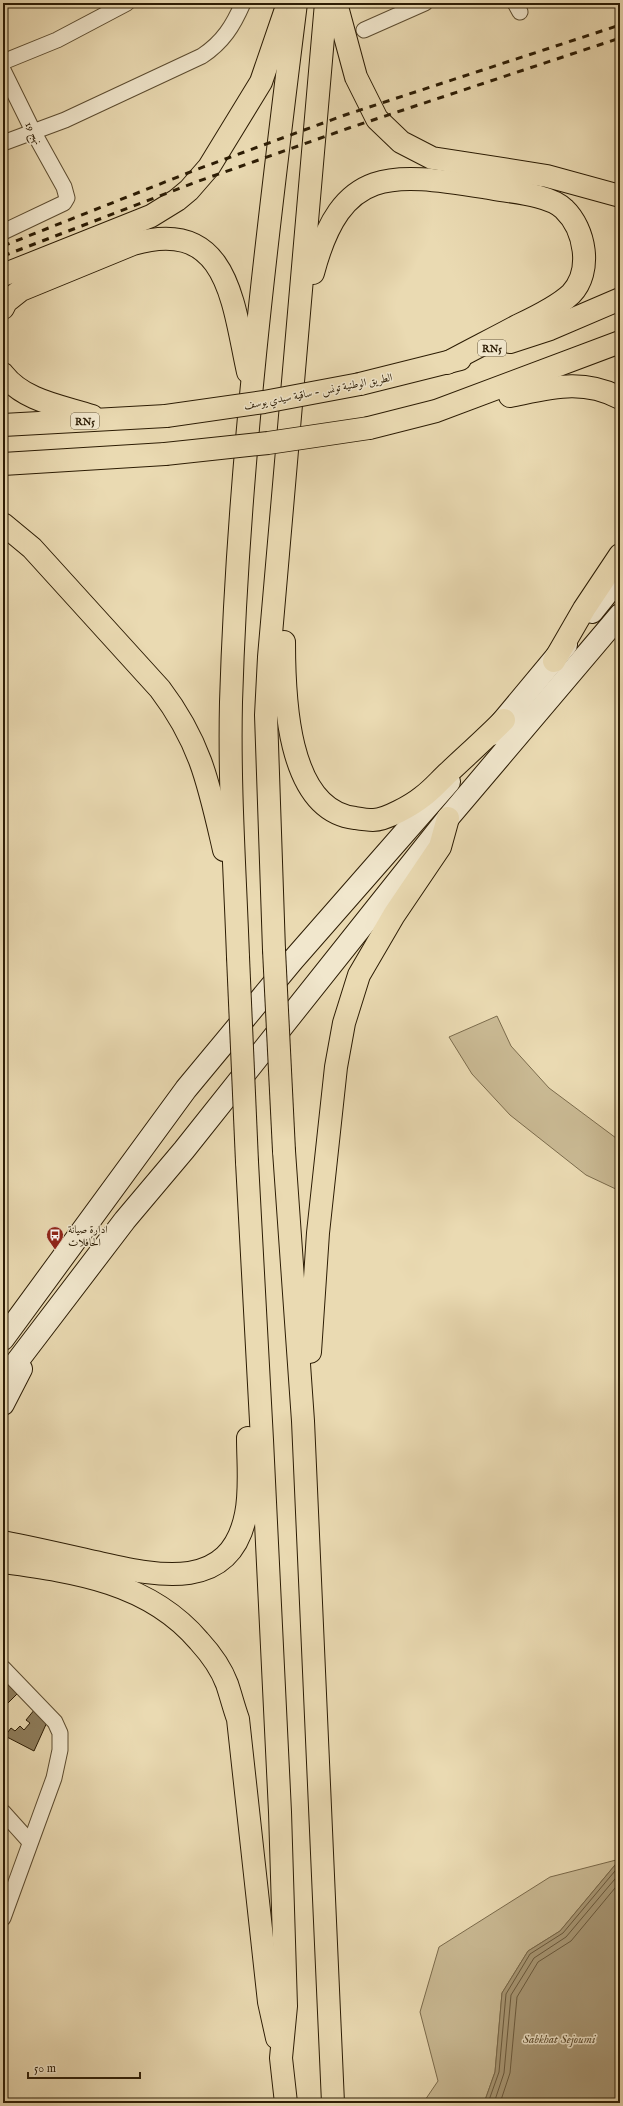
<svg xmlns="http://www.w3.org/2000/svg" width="623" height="2106" font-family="'IM FELL English',Amiri,serif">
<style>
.green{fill:#caba94;stroke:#7b6b4c}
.water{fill:#a99977;stroke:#776749}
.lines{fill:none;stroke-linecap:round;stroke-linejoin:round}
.shore{stroke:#6a5a3e;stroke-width:1}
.building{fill:#8f7f5e;stroke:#2c1c04}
.street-casing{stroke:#5c4c30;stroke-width:17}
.secondary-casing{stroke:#2c1c04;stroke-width:24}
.highway-casing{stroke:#2c1c04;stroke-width:24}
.street{stroke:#f1e7cd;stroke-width:15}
.secondary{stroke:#f1e7cd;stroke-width:22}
.highway{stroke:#eadab2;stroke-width:22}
.rail{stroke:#2c1c04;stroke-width:3;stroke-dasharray:7 7;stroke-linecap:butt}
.highway-bridge-casing{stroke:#2c1c04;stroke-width:24;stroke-linecap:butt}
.highway-bridge{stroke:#eadab2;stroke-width:22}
.labels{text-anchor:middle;stroke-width:3;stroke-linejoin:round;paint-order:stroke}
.shield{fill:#f1e7cd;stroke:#675940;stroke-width:1}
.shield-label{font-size:10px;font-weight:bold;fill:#2c1c04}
.street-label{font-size:11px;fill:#2c1c04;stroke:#f1e7cd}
.poi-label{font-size:11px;fill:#2c1c04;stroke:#f1e7cd;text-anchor:start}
.water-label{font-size:12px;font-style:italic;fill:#5e4e32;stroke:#f1e7cd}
</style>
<rect width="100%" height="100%" fill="#eadab2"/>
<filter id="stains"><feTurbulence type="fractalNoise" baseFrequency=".005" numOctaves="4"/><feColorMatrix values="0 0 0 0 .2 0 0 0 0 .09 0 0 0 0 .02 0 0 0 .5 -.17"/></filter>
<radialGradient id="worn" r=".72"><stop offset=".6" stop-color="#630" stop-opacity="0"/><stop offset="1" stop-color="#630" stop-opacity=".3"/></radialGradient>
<g class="green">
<path d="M497,1016L511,1046L549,1088L620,1141V1191L586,1175L510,1115L472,1074L449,1037Z"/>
<path d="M620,1859L560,1931L528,1951L502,1993L495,2072L484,2103H423L438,2081L420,2012L439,1947L550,1877Z"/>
</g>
<path class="water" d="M620,1859V2103H484L495,2072L502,1993L528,1951L560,1931Z"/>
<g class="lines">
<g class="shore">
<path d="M488,2103L499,2072L506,1994L530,1954L563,1933L620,1865"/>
<path d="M494,2103L504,2073L511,1995L534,1958L566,1937L620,1873"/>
<path d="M500,2103L510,2073L517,1997L538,1962L571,1941L620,1882"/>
</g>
</g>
<g class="building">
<path d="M3,1680L17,1694L8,1703L3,1698Z"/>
<path d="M35,1709L48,1720L34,1751L5,1736L11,1728L15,1731L20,1726L24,1730L30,1723L26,1720Z"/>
</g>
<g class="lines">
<g class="street-casing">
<g id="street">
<path d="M515,3L520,12"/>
<path d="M364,30L425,3"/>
<path d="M3,62L57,40L127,3"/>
<path d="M3,70L34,133L64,187L67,198L64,203L3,232"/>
<path d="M3,143L65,120L202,56C223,42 233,26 243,3"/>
<path d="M3,1668L55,1722L60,1733V1750L54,1778L3,1918"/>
<path d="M3,1812L30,1842"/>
</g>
</g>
<g class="secondary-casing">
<g id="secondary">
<path d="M592,612L620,577"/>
<path d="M492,734L566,645"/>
<path d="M3,1339L186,1089L293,960L449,782"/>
<path d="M3,1380L125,1220L184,1150L448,818L620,615"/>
<path d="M3,1404L21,1369"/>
</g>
</g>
<g class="highway-casing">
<g id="highway">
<path d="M336,3L356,77L377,119L401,142L432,158L547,176L620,196"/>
<path d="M313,273C342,163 393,173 489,188C509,192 549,194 564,209C585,229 593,271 571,294C557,307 536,317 519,325C495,338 471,350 447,363"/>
<path d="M3,275L151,216L177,200L189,190L209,167L261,82L285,12"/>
<path d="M3,308L6,302L21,290L133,244C229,216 233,305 248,372"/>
<path d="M510,342L550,329L620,299"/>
<path d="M3,374C24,401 61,406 92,416"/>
<path d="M360,384L460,359"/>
<path d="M510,396C550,388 582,378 620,398"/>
<path d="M3,425L166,416"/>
<path d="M369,428L436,411L620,342"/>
<path d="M3,464L165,454"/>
<path d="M3,524L32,548L160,689C201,743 209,785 224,850"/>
<path d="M284,642C284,693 286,810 355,818C361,819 367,820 373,820C386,820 412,805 422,797C432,790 440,780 449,772C467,755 486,738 504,720"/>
<path d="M554,661L584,609L620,555"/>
<path d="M274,950L266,715L269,657L326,3"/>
<path d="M238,957C235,872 229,787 231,702C238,468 267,235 296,3"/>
<path d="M284,1151L303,1421L333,2103"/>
<path d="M247,1162L262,1440L280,1812L286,2006L281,2058L286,2103"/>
<path d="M310,1352L318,1233L336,1067L344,1023L359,975L394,915L440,847L448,818"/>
<path d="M3,1542C34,1548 64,1555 95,1562C154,1575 230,1595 246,1514C251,1490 248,1463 248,1438"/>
<path d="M3,1562C75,1572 149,1582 199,1641C210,1653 221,1668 227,1684C231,1696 234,1708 238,1719L269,2002L277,2038"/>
</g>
</g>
<use href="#street" class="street"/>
<use href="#secondary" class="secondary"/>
<use href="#highway" class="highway"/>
<g class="rail">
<path d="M3,246L198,169L345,115L620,25"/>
<path d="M3,256L199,181L349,128L620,38"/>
</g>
<g class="highway-bridge-casing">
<g id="highway-bridge">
<path d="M166,416L264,402L360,384"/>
<path d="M165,454L268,443L369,428"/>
<path d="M274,950L284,1151"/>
<path d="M238,957L247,1162"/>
</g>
</g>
<use href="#highway-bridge" class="highway-bridge"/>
</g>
<defs>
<g id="bus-pin" transform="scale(0.9)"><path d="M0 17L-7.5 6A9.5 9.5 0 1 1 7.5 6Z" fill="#8f2418" stroke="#f1e7cd"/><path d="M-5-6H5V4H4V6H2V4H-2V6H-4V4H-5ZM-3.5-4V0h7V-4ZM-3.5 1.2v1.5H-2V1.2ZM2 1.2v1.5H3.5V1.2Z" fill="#fff"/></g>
</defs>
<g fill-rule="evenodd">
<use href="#bus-pin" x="55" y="1235"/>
</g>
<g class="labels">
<g class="shield">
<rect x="478" y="340" width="28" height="16" rx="3"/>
<rect x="71" y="413" width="28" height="16" rx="3"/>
</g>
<g class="shield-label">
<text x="492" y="352">RN5</text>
<text x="85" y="425">RN5</text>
</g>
<g class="street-label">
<text transform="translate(34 133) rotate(63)" y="4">نهج 19</text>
<text transform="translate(318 391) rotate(-11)" y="4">الطريق الوطنية تونس - ساقية سيدي يوسف</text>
</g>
<g class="poi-label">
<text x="68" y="1233">ادارة صيانة<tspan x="68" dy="13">الحافلات</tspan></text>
</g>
<g class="water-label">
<text x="559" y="2043">Sabkhat Sejoumi</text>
</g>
</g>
<rect width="623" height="2106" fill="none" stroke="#eadab2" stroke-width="16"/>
<rect x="4" y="4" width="615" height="2098" fill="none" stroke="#2c1c04" stroke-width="2"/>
<rect x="8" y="8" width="607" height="2090" fill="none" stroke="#2c1c04"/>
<path d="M28 2072v6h112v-6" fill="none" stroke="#2c1c04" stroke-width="2"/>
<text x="34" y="2072" font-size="12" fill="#2c1c04" stroke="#f1e7cd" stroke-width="3" paint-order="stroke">50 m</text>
<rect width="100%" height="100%" filter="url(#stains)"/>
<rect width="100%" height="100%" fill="url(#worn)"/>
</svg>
